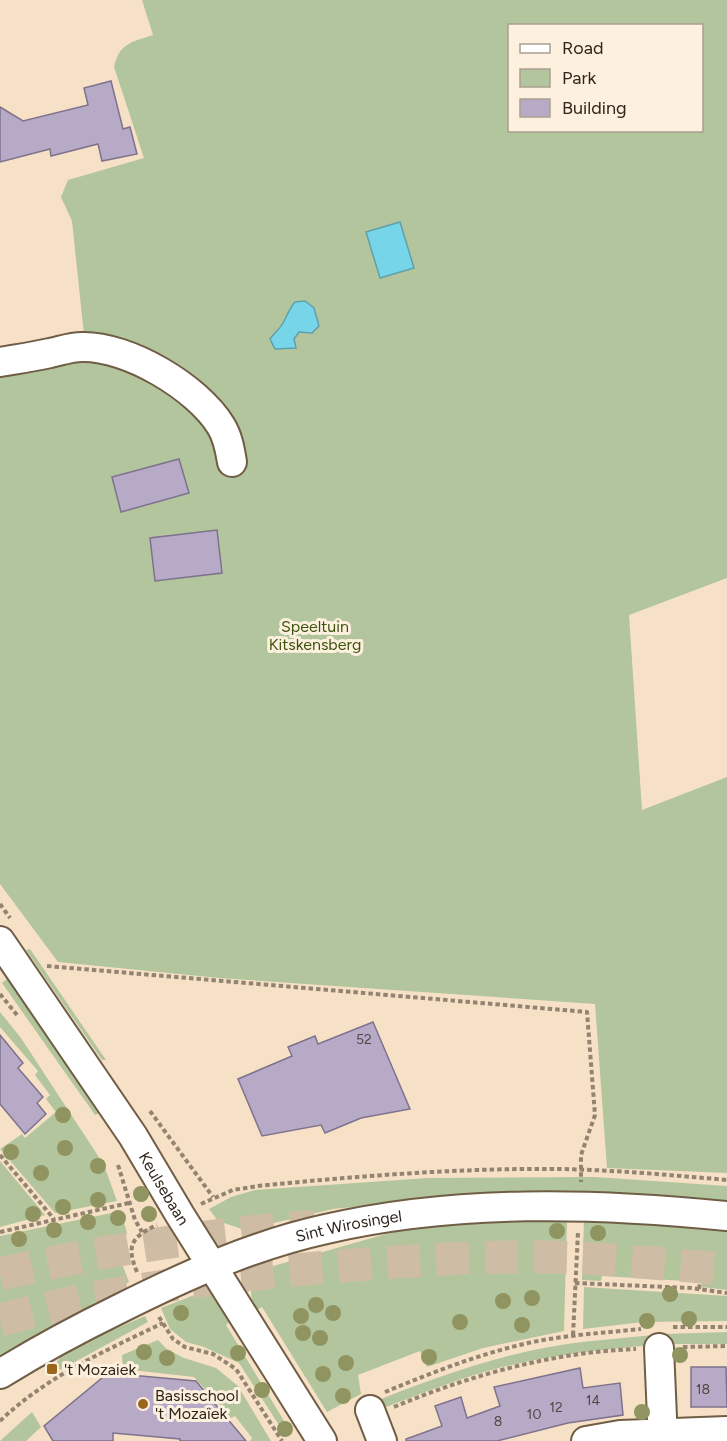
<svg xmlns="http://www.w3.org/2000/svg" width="727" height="1441" font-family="Figtree,sans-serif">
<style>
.green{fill:#b2c59c;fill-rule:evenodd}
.water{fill:#76d5e8;stroke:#60a0aa;stroke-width:1.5}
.building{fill:#b7aac7;stroke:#7e728d;stroke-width:1.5}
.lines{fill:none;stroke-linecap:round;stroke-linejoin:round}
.highway-tunnel{stroke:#cfbca4;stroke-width:33;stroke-dasharray:33 16;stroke-linecap:butt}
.minor-casing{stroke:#705d45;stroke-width:32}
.path{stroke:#938471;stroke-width:4;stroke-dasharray:4.5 3;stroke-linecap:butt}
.minor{stroke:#fff;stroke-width:28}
.tree{fill:#909460}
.poi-dot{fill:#99661c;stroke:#fdf0df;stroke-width:2}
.labels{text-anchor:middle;stroke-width:6;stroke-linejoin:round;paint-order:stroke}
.number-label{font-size:14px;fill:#504746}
.park-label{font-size:16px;fill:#3c550d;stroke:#fdf0df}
.street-label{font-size:16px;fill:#2e261b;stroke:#fdf0df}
.poi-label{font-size:16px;fill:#2e261b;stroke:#fdf0df;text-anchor:start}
</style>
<rect width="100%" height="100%" fill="#f7e1c6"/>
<g class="green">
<path d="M142,0H727V578L629,615L642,810L727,777V1173L607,1168L595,1004L219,978L58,962L0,884V356L85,344L72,221L61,197L68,180L144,158L114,67C119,43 132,42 153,35ZM510,26H702V130H510Z"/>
<path d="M30,949L106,1060H102L26,950Z"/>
<path d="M7,979L100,1113L95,1115L2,983Z"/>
<path d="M0,1012L21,1038L104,1165L117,1201L55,1213L0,1149L22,1134L25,1138L56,1112L46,1099L50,1095L35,1075L38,1071L0,1027Z"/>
<path d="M0,1161L45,1215L0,1227Z"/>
<path d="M595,1177L727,1186V1205L443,1198L333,1209L245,1230L218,1221L209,1209L231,1197L255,1190L428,1178Z"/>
<path d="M121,1211L127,1233L119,1256L129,1282L0,1361V1236Z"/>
<path d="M567,1221L564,1331L483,1348L427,1367L420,1351L358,1375L361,1394L327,1412L262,1307L255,1311C248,1289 250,1284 266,1268L400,1230L459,1222Z"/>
<path d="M584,1221L727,1228V1290L702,1287V1282L602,1276L601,1281L582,1280Z"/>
<path d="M584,1287L727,1296V1321L643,1322L583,1329Z"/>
<path d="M197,1294L216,1296L233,1318L226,1325L292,1434L286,1436L239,1363L204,1347L186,1342L170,1329L161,1308Z"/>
<path d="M145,1316L148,1322L60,1370L56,1363L66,1350Z"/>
<path d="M727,1332V1344H665V1334Z"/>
<path d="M654,1335L655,1345C602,1349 550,1355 499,1368C459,1378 420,1394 381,1409L374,1402C436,1377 500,1354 567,1344C596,1340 625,1338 654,1335Z"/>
<path d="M158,1340L167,1349L184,1358L216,1368L238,1386L271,1441H250L252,1438L235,1416L231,1418L194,1377L123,1369L122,1355Z"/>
<path d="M32,1412L41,1427L26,1441H0Z"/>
</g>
<g class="water">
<path d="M400,222L414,268L380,278L366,232Z"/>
<path d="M305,301L314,308L319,326L312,333L299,332L294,339L296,348L275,349L270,339C274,333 280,329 283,323C287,316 289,309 295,302Z"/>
</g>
<g class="building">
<path d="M111,81L123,129L130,127L137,154L102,161L98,144L51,156L50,149L0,162V107L23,121L88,105L84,88Z"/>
<path d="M179,459L189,493L121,512L112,477Z"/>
<path d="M217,530L222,573L155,581L150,538Z"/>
<path d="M373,1022L410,1109L361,1118L325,1133L321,1125L262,1136L238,1079L292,1056L288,1047L315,1036L318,1044Z"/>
<path d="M0,1035L23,1063L18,1068L43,1097L37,1103L46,1114L25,1134L0,1104Z"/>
<path d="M691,1367H726L727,1407H691Z"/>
<path d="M580,1368L583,1388L620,1383L623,1415L568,1423L497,1441H406V1439L442,1426L435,1406L461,1397L467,1418L500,1406L494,1387Z"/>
<path d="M108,1373L196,1381L246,1441H180V1439L113,1433V1441H53L44,1426Z"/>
</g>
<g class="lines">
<g class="highway-tunnel">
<path d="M0,1274C103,1250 209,1234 315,1226"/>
<path d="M0,1320C115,1289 235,1274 354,1265C420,1260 484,1256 550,1257C609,1258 668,1265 727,1269"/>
</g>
<g class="minor-casing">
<g id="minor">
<path d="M0,362C17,359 33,357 50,353C60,351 71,347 82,347C128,346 197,387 221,426C228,437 230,450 232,462"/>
<path id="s1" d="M0,941L133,1136L180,1215L322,1441"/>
<path d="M659,1348L663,1441"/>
<path id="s2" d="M0,1374C39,1350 78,1329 119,1309C185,1276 253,1245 326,1229C456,1199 595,1203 727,1216"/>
<path d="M370,1410L382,1441"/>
<path d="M586,1441L620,1435L727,1431"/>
</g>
</g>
<g class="path">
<path d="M0,904L10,918"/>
<path d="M47,966L587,1012L595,1115L581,1155V1182"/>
<path d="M0,994L17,1015"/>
<path d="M150,1111L213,1197"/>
<path d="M0,1155L54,1219"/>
<path d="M118,1165L135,1220L142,1232"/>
<path d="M201,1204L233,1190L258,1186C358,1176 458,1168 559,1169C615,1170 671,1175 727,1180"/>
<path d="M0,1232L129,1203"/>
<path d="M137,1272C126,1246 131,1237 157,1225"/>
<path d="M575,1283L691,1288L727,1293"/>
<path d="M699,1289L700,1282"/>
<path d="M159,1317L173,1339L185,1347L213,1354L236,1369L282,1441"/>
<path d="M673,1327H727"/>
<path d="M573,1335L578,1232"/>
<path d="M683,1347L727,1346"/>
<path d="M385,1392C431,1373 479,1354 528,1343C565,1335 603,1333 641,1329"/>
<path d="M394,1407C470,1375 554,1352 636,1349"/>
<path d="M0,1421C47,1376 105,1351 163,1323"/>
</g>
<use href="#minor" class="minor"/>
</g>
<g class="tree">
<circle cx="63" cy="1115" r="8"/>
<circle cx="65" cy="1148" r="8"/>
<circle cx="11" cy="1152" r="8"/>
<circle cx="98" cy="1166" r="8"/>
<circle cx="41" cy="1173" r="8"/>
<circle cx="141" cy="1194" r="8"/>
<circle cx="98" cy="1200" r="8"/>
<circle cx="63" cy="1207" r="8"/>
<circle cx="33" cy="1214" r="8"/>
<circle cx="149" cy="1214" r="8"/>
<circle cx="118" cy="1218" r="8"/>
<circle cx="88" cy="1222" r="8"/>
<circle cx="54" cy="1230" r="8"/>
<circle cx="557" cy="1231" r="8"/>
<circle cx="598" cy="1233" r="8"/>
<circle cx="19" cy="1239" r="8"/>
<circle cx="670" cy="1294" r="8"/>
<circle cx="532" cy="1298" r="8"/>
<circle cx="503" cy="1301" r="8"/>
<circle cx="316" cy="1305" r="8"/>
<circle cx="181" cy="1313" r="8"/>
<circle cx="333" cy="1313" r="8"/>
<circle cx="301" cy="1316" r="8"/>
<circle cx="689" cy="1319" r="8"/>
<circle cx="647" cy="1321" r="8"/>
<circle cx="460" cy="1322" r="8"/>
<circle cx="522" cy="1325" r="8"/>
<circle cx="303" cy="1333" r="8"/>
<circle cx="320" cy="1338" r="8"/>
<circle cx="144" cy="1352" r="8"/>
<circle cx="238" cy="1353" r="8"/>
<circle cx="680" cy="1355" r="8"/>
<circle cx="429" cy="1357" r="8"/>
<circle cx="167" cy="1358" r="8"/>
<circle cx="346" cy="1363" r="8"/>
<circle cx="323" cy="1374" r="8"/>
<circle cx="262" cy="1390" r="8"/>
<circle cx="343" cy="1396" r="8"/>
<circle cx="642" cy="1412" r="8"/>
<circle cx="285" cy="1429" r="8"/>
</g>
<g class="poi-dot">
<rect x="46" y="1363" width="12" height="12" rx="3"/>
<circle cx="143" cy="1404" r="6"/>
</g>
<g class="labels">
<g class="number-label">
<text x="364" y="1044">52</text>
<text x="703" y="1394">18</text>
<text x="593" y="1405">14</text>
<text x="556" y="1412">12</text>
<text x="534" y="1419">10</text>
<text x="498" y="1426">8</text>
</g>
<g class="park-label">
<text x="315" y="632">Speeltuin<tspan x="315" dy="18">Kitskensberg</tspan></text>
</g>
<g class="street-label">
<text dy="6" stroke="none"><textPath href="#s1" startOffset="297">Keulsebaan</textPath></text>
<text dy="6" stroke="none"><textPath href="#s2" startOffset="381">Sint Wirosingel</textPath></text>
</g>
<g class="poi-label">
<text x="64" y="1375">'t Mozaiek</text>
<text x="155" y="1401">Basisschool<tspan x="155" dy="18">'t Mozaïek</tspan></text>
</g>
</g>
<rect x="508" y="24" width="195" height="108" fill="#fdf0df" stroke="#aa9f91" stroke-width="1.5"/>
<rect x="520" y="44" width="30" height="9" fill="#ffffff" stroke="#aa9f91" stroke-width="1.5"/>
<text x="562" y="54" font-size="18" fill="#2e261b">Road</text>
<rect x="520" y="69" width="30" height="18" fill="#b2c59c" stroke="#aa9f91" stroke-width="1.5"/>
<text x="562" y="84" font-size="18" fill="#2e261b">Park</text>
<rect x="520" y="99" width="30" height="18" fill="#b7aac7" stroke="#aa9f91" stroke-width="1.5"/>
<text x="562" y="114" font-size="18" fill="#2e261b">Building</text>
</svg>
